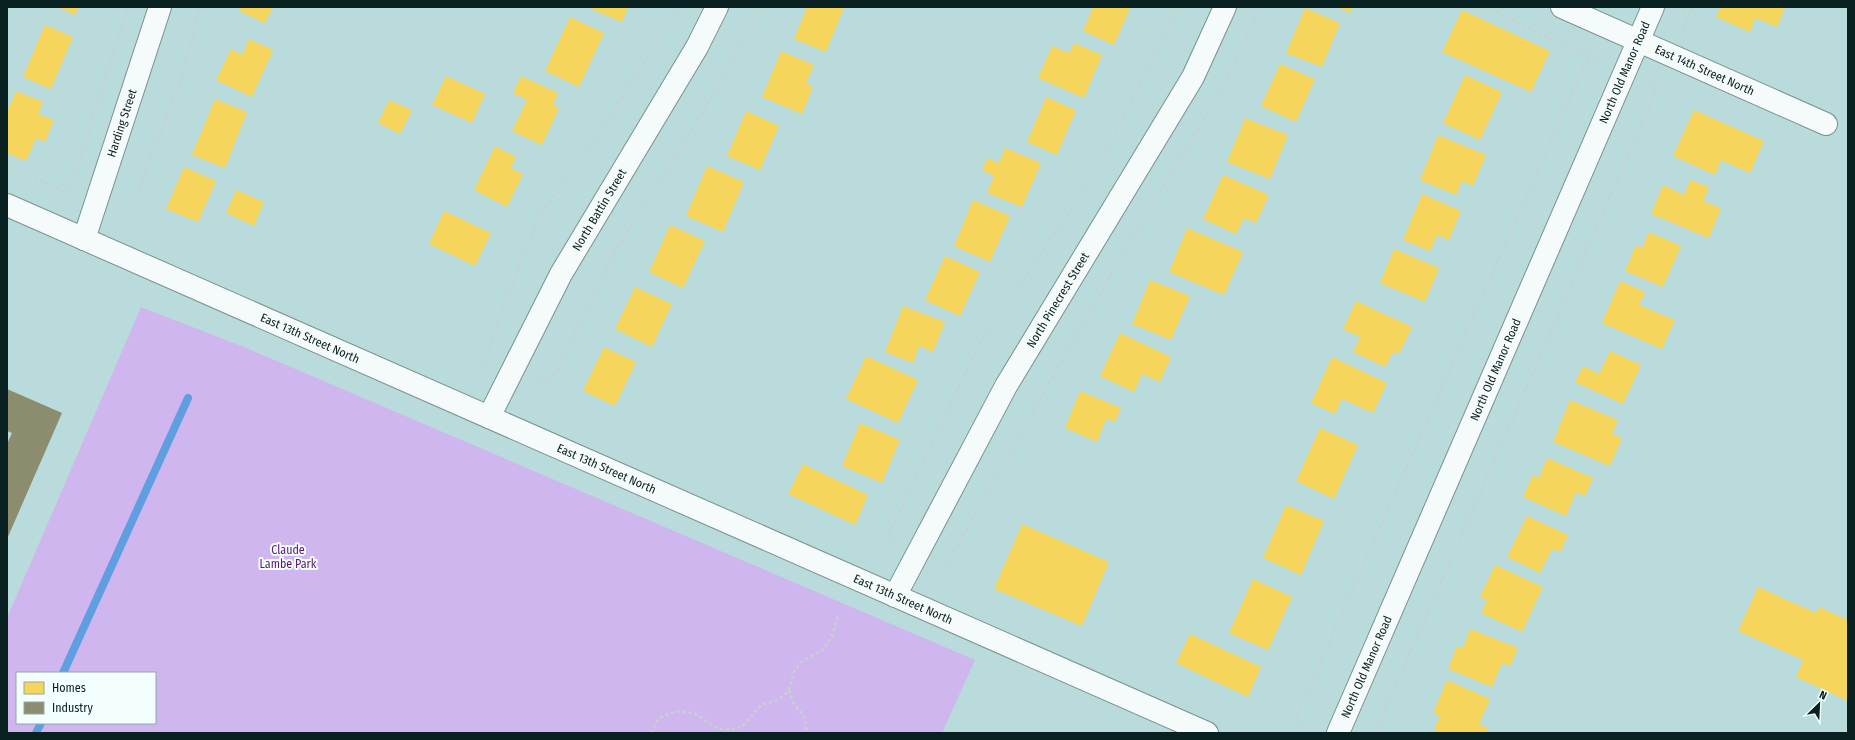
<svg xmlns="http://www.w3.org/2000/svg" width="1855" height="740" font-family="'Fira Sans Condensed',sans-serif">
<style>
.green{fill:#cfb6ee;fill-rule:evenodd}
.homes{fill:#f6d55c}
.industry{fill:#8c8c6e}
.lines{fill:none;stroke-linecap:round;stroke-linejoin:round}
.stream{stroke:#5f9ee1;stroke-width:8}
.minor-casing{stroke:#789292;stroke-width:24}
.major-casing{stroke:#789292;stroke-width:24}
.path{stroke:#c7d1d1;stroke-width:2.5;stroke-dasharray:3 3;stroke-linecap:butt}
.minor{stroke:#f5fafa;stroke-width:22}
.major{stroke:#f5fafa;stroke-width:22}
.labels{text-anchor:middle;stroke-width:4;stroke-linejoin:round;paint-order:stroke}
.street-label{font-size:12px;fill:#082020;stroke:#f3ffff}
.park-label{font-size:12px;fill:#5d1875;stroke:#f3ffff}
</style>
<rect width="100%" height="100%" fill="#badbdb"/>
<path class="green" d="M141,307L249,349L975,660L942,733H7V618ZM17,673H155V723H17Z"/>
<g class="homes">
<path d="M58,7H79L75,15Z"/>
<path d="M241,7H273L265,23L239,11Z"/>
<path d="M592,7H628L622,22L591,9Z"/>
<path d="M807,7H844L826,52L794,39Z"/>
<path d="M1093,7L1130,8L1114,45L1083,31Z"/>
<path d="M1337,7H1352L1350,13Z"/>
<path d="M1720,7H1785L1777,27L1755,18L1750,32L1716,17Z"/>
<path d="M1305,8L1340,23L1322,67L1286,53Z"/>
<path d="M1462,10L1550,51L1531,92L1442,52Z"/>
<path d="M570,17L604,33L579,87L545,71Z"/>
<path d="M45,25L73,37L51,89L23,77Z"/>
<path d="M249,39L273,50L252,97L216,80L231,49L242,55Z"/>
<path d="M1074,43L1102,55L1084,98L1038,78L1052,46L1069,53Z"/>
<path d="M781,51L814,65L806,83L813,87L802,114L762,97Z"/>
<path d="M1280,64L1315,79L1296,122L1261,106Z"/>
<path d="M1465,75L1502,92L1480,140L1443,123Z"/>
<path d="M446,76L485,94L472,123L432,105Z"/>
<path d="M521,76L558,93L553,105L559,108L542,145L512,131L527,100L513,93Z"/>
<path d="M16,91L43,102L38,114L54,120L45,142L36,138L26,161L7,153V112Z"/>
<path d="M1046,97L1076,110L1057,155L1027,142Z"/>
<path d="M215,99L247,112L225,168L192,155Z"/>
<path d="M389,100L412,110L400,134L378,123Z"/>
<path d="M1694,110L1764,141L1750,173L1721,160L1715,175L1673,156Z"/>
<path d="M746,111L779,126L760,170L727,156Z"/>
<path d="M1245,118L1288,135L1270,179L1227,162Z"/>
<path d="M1438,135L1486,155L1473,186L1462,181L1456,195L1420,180Z"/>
<path d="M495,146L516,157L511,168L523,174L507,207L474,190Z"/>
<path d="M1005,148L1041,163L1022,207L987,193L994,176L982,170L987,158L999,163Z"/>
<path d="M707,166L744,182L723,232L686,216Z"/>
<path d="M184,167L216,181L198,222L166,209Z"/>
<path d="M1223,175L1269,195L1256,223L1244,218L1236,234L1203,219Z"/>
<path d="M1690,180L1709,187L1703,201L1721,208L1709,238L1651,214L1663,185L1684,195Z"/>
<path d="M236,190L264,202L254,226L226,213Z"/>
<path d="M1422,194L1461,211L1449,240L1437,235L1430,251L1403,240Z"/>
<path d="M973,200L1010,216L990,262L954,246Z"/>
<path d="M444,211L491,233L475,266L429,244Z"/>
<path d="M670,225L705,241L683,288L649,272Z"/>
<path d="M1187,228L1243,252L1224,295L1169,272Z"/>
<path d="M1649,232L1681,246L1663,287L1625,271L1636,245L1642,248Z"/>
<path d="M1394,249L1439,268L1425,302L1380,283Z"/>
<path d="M945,256L980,272L960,316L925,300Z"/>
<path d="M1150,280L1190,296L1171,340L1132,324Z"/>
<path d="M1620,281L1645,292L1639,305L1675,320L1662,349L1602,323Z"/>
<path d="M635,287L672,304L652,347L615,329Z"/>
<path d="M1356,301L1412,327L1399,354L1393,352L1385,367L1353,352L1360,337L1343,329Z"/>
<path d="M903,306L945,322L933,352L919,346L913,363L885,352Z"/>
<path d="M1120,333L1171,357L1160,382L1142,374L1134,392L1100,376Z"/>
<path d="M604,347L636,362L615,406L583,391Z"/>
<path d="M1610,351L1641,365L1623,404L1575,382L1583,366L1599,374Z"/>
<path d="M866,356L918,380L898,423L846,399Z"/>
<path d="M1332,357L1387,383L1373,413L1342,399L1335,414L1311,403Z"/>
<path d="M1080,391L1121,408L1115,422L1106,419L1097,442L1065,428Z"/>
<path d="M1570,400L1618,420L1612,434L1622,438L1610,466L1553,442Z"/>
<path d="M860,423L900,440L882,483L842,466Z"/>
<path d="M1320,428L1358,445L1334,499L1296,481Z"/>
<path d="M1547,458L1593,478L1585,496L1576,492L1566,516L1523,497L1533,475L1539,478Z"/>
<path d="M803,464L868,495L855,525L788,494Z"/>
<path d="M1286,505L1324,521L1301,575L1263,558Z"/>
<path d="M1527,516L1568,535L1560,552L1552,549L1540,573L1507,557Z"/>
<path d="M1022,524L1109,562L1082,626L994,589Z"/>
<path d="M1495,565L1543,587L1522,632L1481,613L1487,600L1480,597Z"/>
<path d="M1253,579L1292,597L1268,650L1229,633Z"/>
<path d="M1758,587L1816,613L1819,607L1848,620V701L1796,677L1803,660L1738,631Z"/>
<path d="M1470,629L1518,648L1510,666L1502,663L1492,687L1448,669L1457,646L1463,648Z"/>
<path d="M1190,634L1261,667L1248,697L1176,663Z"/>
<path d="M1447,680L1490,699L1479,724L1488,728L1485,733H1441L1434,730L1440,716L1433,713Z"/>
</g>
<path class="industry" d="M7,389L62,413L7,539V444L12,433L7,431Z"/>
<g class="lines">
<g class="stream">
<path d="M63,673L188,398"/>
<path d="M36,733L41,723"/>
</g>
<g class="minor-casing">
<g id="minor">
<path id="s1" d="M1562,7L1826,124"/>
<path id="s2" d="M84,239L160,7"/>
<path id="s3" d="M489,417L561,274L697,47L717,7"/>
<path id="s4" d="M895,596L1006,386L1193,77L1225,7"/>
<path id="s5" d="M1338,733L1653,7"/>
</g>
</g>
<g class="major-casing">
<g id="major">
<path id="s6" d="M7,205L1207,733"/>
</g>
</g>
<g class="path">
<path d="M1485,7L1602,63"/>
<path d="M1677,11L1689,16"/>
<path d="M1682,33L1693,7"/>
<path d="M1647,84L1657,89"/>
<path d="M7,166L68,193L129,7"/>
<path d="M135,199L183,74L200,7"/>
<path d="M488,365L483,363L538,218L616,108L678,7"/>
<path d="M535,378L550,383L615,251L699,118L764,7"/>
<path d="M897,540L888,535L978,347L1098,169L1179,7"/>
<path d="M940,564L945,567L1114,269L1220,93L1261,7"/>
<path d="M789,690L794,704L804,716L807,733"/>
<path d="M1314,730L1294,722L1592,48"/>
<path d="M651,733L659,718L676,711L694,713L717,728L730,730L742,727L761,705L780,699L789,690L794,672L801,662L824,649L832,636L838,616"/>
<path d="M1375,733L1662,78"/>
</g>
<use href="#minor" class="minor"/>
<use href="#major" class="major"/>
</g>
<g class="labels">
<g class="street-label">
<text dy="4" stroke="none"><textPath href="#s1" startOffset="156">East 14th Street North</textPath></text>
<text dy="4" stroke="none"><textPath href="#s5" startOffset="720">North Old Manor Road</textPath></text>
<text dy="4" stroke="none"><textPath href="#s2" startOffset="122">Harding Street</textPath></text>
<text dy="4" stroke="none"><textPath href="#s3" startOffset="235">North Battin Street</textPath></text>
<text dy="4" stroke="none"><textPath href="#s4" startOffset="338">North Pinecrest Street</textPath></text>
<text dy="4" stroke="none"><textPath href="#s6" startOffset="331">East 13th Street North</textPath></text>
<text dy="4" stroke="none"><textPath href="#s5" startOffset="396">North Old Manor Road</textPath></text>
<text dy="4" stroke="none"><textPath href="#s6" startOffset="655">East 13th Street North</textPath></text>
<text dy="4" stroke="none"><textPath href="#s6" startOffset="979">East 13th Street North</textPath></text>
<text dy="4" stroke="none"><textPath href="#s5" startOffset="72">North Old Manor Road</textPath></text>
</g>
<g class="park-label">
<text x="288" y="554">Claude<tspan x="288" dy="14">Lambe Park</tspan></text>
</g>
</g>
<rect width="1855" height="740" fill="none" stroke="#082020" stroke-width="16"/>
<rect x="16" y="672" width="140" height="52" fill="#f3ffff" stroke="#95a6a6"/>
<rect x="24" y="682" width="20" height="12" fill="#f6d55c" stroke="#95a6a6"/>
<text x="52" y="692" font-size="12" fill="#082020">Homes</text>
<rect x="24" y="702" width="20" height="12" fill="#8c8c6e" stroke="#95a6a6"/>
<text x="52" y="712" font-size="12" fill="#082020">Industry</text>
<g transform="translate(1819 704) rotate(24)" stroke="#f3ffff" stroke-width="3" paint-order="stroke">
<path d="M0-3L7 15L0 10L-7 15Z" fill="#082020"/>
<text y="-6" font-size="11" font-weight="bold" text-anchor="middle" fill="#082020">N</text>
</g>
</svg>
